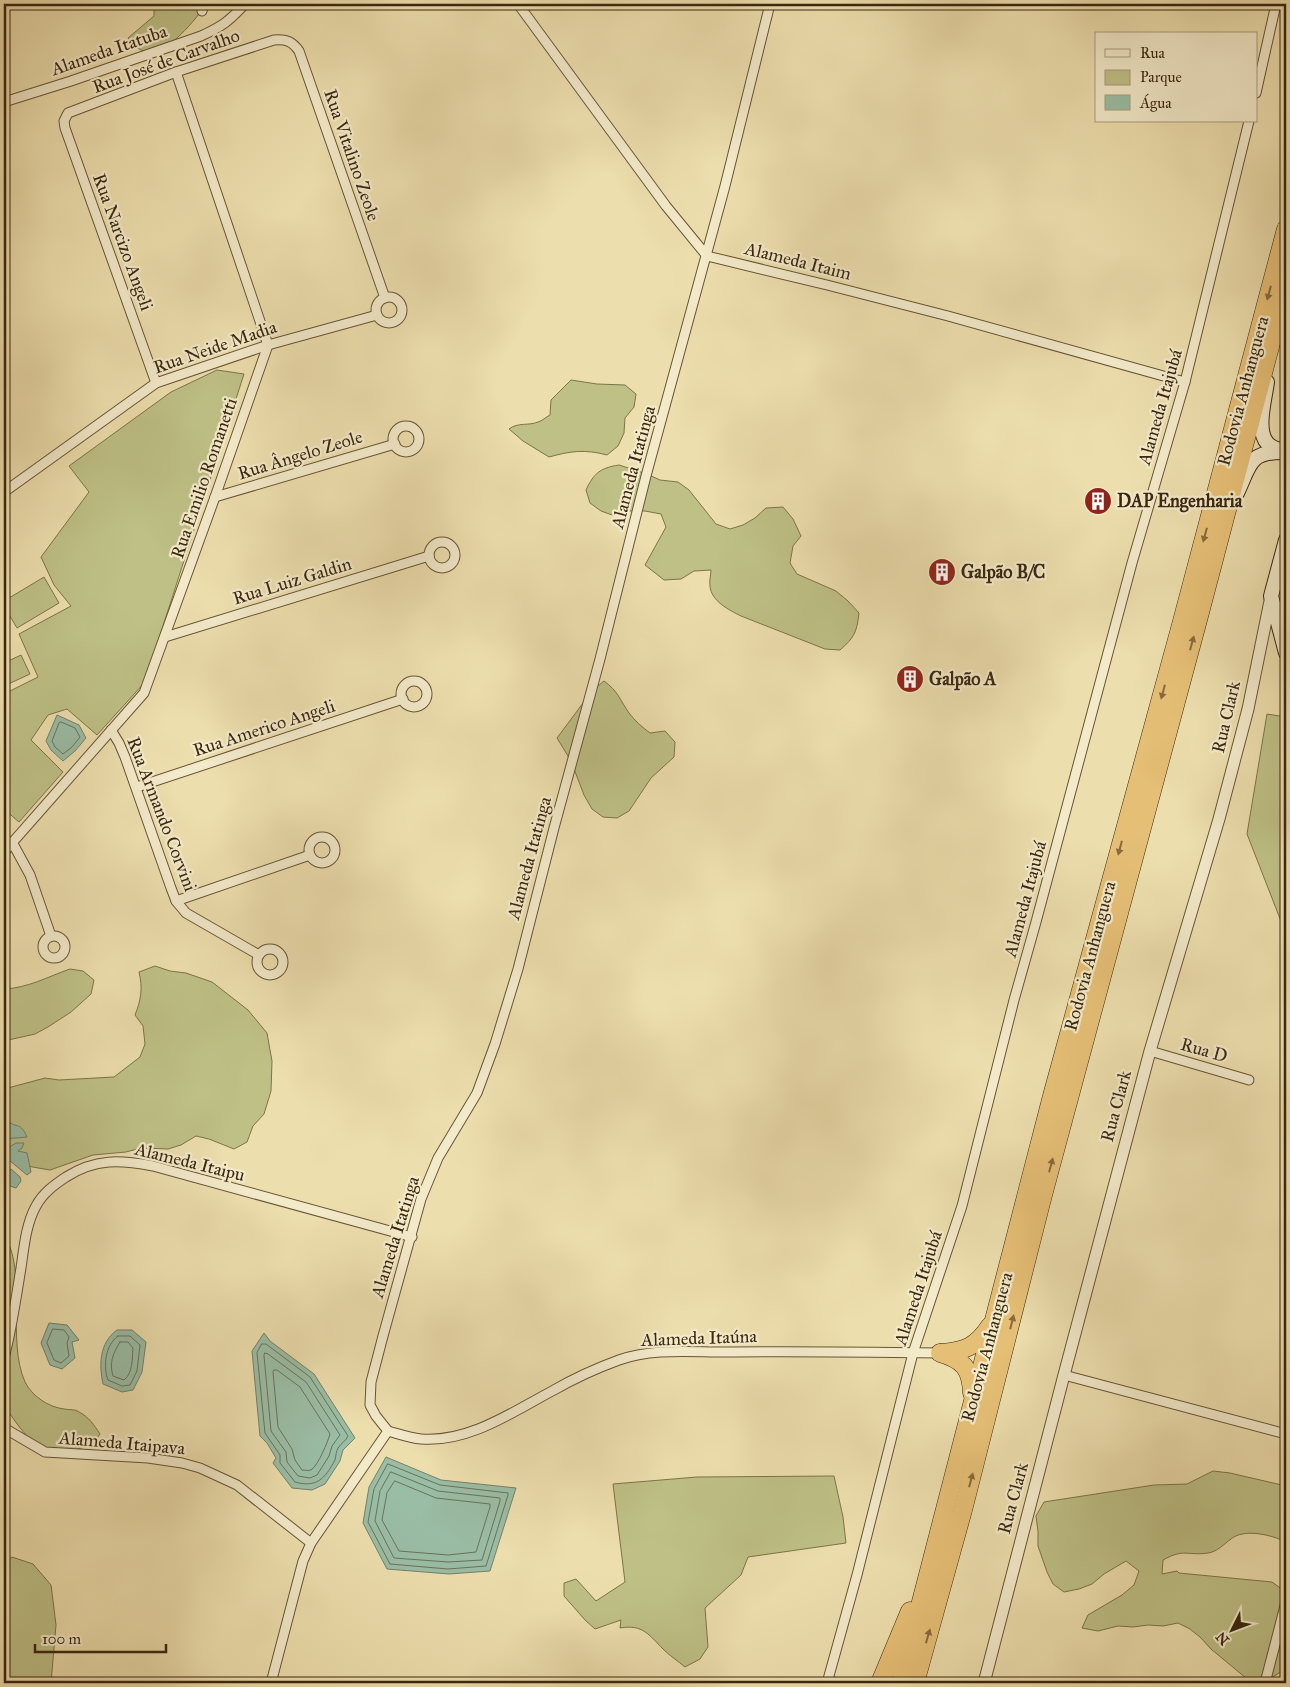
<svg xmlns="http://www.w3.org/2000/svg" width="1290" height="1687" font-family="'IM FELL Great Primer',serif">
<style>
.green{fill:#bec086;stroke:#7c744a}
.water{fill:#9abda5;stroke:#748169}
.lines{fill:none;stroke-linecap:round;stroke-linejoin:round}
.shore{stroke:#6a725a;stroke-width:1}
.minor-casing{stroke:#675536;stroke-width:11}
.tertiary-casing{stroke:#675536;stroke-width:13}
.secondary-casing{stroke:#3a270f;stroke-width:16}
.motorway-casing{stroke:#3a270f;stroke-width:19}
.minor{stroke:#f3eaca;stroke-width:9}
.tertiary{stroke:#f3eaca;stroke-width:11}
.secondary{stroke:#f3eaca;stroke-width:14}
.motorway{stroke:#e6bf76;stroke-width:18}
.oneway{fill:#876b3d}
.labels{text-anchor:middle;stroke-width:4.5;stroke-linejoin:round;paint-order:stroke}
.street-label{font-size:18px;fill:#3a270f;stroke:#f3eaca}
.poi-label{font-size:18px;font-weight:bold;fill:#3a270f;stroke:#f3eaca;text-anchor:start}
</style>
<rect width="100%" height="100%" fill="#eddead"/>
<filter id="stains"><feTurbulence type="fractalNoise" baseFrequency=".004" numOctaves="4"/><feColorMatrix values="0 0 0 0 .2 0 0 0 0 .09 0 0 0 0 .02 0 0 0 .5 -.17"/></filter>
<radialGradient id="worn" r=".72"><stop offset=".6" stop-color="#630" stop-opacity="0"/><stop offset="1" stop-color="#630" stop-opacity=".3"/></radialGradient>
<g class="green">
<path d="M154,4H205V6C195,20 169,52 151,52C140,52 134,46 128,38L154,16Z"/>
<path d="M217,370L244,374L145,682L97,735L67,709L48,715L31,740L63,772L19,822L4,809V694L38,677L19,634L71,606L54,585L41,557L89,492L69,466L171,392Z"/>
<path d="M571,380L597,384L625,385L636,394L634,407L625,418L624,433L618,446L607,455C584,449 571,451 549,457L523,441L509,429C518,422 529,426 538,422C542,421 546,417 550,415L551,400Z"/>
<path d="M619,465L647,474L660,480L678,482L689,490L716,524L730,529L743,525L755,518L766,508L783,507L793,519L801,536L793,546L790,563L797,574L836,591L848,601L859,613C857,632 854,638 840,650L825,649L741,616C729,610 711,601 710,586C709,581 711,575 711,570L694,571L681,579L664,580L645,565L666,527L661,514L645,511H628L615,516L601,511L590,503L586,490C594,473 600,468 619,465Z"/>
<path d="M44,577L59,603L17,628L4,606V601Z"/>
<path d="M21,655L30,674L4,686V663Z"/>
<path d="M604,681C618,691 620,700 629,713C635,721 642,727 650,733L665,731L675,742L674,757L651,778L629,811L617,818L603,817L592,809L584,795L571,761L557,738L592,691Z"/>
<path d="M1267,714L1286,717V934L1247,834Z"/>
<path d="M155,966L170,971L186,973L212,982L248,1010L267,1033L272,1061L271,1091L264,1114L253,1126L247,1142L234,1149L209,1139L196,1136L181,1145L168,1149L141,1148L126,1152L93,1155L50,1170L21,1165L4,1159V1089L45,1078L59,1080L114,1077L140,1057L145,1044L143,1026L135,1015C141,1000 143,988 139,972Z"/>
<path d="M70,969L83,971L94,980L91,994L71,1012L48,1027L35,1034L4,1041V989C28,988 47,977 70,969Z"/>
<path d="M4,1235C28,1271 6,1339 25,1382C32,1396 48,1407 64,1409C70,1410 75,1409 79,1412C89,1417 94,1425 100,1434C97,1438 93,1443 89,1445C77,1452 47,1453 35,1444C26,1437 8,1413 4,1403Z"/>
<path d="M1213,1471L1230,1473L1286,1486V1542C1272,1535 1244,1528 1231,1539C1224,1544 1217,1552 1208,1553C1188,1556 1184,1548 1163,1560L1162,1574L1177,1571L1179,1573L1272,1582L1283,1590L1286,1596V1669L1262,1683H1252L1211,1649L1200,1637L1190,1629L1178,1623L1163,1626L1148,1625L1133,1627L1118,1626L1098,1631L1082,1628L1088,1615L1122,1595L1134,1585L1139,1571L1126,1561L1104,1574L1092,1584L1079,1589L1064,1592L1053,1584L1047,1572L1038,1546V1531L1036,1516L1044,1502L1154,1485L1187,1484Z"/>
<path d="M834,1476L843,1517L846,1543L748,1557L741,1575L705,1608L708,1647L700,1659L685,1667C678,1661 670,1656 663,1649C649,1635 643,1624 620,1628L621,1620L595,1629L585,1620L564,1596V1583L576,1579L596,1601L625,1582L613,1484L697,1477Z"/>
<path d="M12,1557L33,1564L51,1585L56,1625L51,1683H4V1563Z"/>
</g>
<g class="water">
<path d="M57,715L79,725L86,738L75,751L63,761L51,750L46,741Z"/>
<path d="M4,1114L8,1115V1121C17,1129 20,1121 27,1137L4,1139Z"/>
<path d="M16,1143H24L22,1148L18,1151L27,1153L31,1172L27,1175L4,1156L6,1149Z"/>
<path d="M11,1169L20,1177L21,1181L16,1188C8,1186 5,1183 4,1175Z"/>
<path d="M49,1323L67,1325L79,1340L72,1342L75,1358L62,1369L50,1365L41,1343Z"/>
<path d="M117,1330H132L146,1342L142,1372L133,1390L122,1392L103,1384C99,1365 99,1343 117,1330Z"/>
<path d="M264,1333L270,1341L314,1374L355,1438L343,1450L340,1461L325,1484L312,1490L292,1488L273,1463L276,1458L267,1443L260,1436L252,1351Z"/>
<path d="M386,1457L441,1480L516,1488L490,1571L449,1574L387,1569L363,1523L369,1487Z"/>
</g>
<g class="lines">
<g class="shore">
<path d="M61,722L75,728L80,737L72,747L63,754L55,747L52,741L59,723Z"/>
<path d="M53,1329L64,1330L69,1337L67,1343L69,1356L61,1363L54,1360L47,1343Z"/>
<path d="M118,1336H130L140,1345L137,1371L130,1385L122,1386L108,1380C103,1367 105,1345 118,1336Z"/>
<path d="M120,1342H128L133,1348C132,1359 133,1373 124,1380L113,1376C109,1363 113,1353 120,1342Z"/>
<path d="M262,1344H266L310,1377L348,1436C346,1441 341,1443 338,1448C336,1451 336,1456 335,1460C325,1479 316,1488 295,1482L280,1463V1455L265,1433L257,1353Z"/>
<path d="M265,1353L268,1354L306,1382L340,1435L332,1446L329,1456L317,1475L310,1478L298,1476L287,1462L286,1452L271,1431L264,1356Z"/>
<path d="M274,1370H277L300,1387L330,1434C328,1441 318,1466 311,1470C308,1471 305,1470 302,1470L295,1460L292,1449L278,1427L273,1372Z"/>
<path d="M388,1464L440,1485L508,1493V1495L486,1566L448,1569L390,1564L368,1522L374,1489Z"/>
<path d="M391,1472L438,1491L500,1498V1501L482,1560L448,1562L394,1558L375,1521L380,1491Z"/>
<path d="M395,1481L436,1498L490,1504V1507L476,1552L448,1555L399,1551L382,1520L387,1493Z"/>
</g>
<g class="minor-casing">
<g id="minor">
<path d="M518,4L666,206L707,256L827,285L948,316L1185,382"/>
<path d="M202,11L204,4"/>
<path d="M1256,93L1276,4"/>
<path d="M4,102L71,81L201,36C223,26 229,21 245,4"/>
<circle cx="389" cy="310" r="13"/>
<path d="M156,383L65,128L64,121L68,113L176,72L274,40C286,39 292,41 299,51L385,298"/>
<circle cx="406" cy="439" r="13"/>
<path d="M4,492L156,383L268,345L377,315"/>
<path d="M215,497L395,444"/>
<circle cx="442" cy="555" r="13"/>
<path d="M165,637L429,556"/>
<circle cx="414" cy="694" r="13"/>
<path d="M111,730L119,743L125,757L171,888L176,901L186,913L259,955"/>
<path d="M137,787L403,699"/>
<circle cx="322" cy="850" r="13"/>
<path d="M12,842L30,875L51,936"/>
<path d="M4,852L144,693L215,497L268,345L176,72"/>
<path d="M176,901L310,855"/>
<circle cx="54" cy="947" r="11"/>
<circle cx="270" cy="962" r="13"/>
<path d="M1150,1051L1249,1080"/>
<path d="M4,1358C12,1328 16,1298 21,1268C24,1247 26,1224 36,1206C43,1193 54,1185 66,1177C96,1158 120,1160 153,1166L412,1237"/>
<path d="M1064,1375L1286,1434"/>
<path d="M4,1428L45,1452L148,1458L182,1463L200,1468L237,1485L311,1543"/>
<path d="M388,1431C399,1434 410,1438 421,1439C469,1443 514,1411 554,1390C575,1378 597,1368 619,1360C652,1348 690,1352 724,1352C796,1351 868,1352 940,1353"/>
<path d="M271,1683L303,1561L311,1543L388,1431L376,1416L370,1405L371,1382L383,1336L421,1199L438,1158L477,1093L495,1044L518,969L554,828L600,659L646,476L725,186L770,4"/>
<path d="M827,1683L857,1575L913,1353L962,1206L1014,1000L1036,922L1132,563L1185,382L1249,121"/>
<path d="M1265,1683L1286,1602"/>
</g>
</g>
<g class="tertiary-casing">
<path id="tertiary" d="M984,1683L1064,1375L1150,1051L1219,819L1248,709L1271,596"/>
</g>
<g class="secondary-casing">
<g id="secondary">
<path d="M1267,382C1265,399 1255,431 1268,444C1273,449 1280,450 1286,452"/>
<path d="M1237,493C1250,466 1248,452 1282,452"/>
<path d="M1286,540L1271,596L1286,653"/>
</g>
</g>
<g class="motorway-casing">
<g id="motorway">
<path d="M940,1353C963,1360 971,1368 972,1393"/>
<path d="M941,1353C965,1351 976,1347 990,1326"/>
<path d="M880,1683L910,1611"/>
<path d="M900,1683L1052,1096L1181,625L1286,229"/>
<path d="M915,1683L963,1510L1043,1195L1198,620L1286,286"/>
</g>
</g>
<use href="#minor" class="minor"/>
<use href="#tertiary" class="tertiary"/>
<use href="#secondary" class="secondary"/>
<use href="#motorway" class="motorway"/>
</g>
<defs><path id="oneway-solid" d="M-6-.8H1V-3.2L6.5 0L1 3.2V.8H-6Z" transform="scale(1.25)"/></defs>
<g class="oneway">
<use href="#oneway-solid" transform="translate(1269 293) rotate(105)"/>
<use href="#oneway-solid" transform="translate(1205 535) rotate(105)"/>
<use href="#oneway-solid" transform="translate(1192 643) rotate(-75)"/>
<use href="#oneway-solid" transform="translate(1163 692) rotate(105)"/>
<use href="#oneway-solid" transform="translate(1120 848) rotate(105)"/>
<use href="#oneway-solid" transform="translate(1051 1165) rotate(-75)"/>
<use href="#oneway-solid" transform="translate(1012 1322) rotate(-76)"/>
<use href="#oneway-solid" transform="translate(971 1480) rotate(-75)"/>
<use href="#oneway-solid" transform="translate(928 1636) rotate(-74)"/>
</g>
<defs>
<g id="building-disc" transform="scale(1.4375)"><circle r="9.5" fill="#8f2418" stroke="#f3eaca"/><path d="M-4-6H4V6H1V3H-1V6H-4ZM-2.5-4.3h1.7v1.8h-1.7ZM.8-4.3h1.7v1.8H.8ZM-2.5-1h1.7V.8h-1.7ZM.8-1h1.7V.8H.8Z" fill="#fff"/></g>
</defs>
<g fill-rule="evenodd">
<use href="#building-disc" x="1098" y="501"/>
<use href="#building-disc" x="942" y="572"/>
<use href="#building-disc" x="910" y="679"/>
</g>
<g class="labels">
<g class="street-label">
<text transform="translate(109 50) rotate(-19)" y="6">Alameda Itatuba</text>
<text transform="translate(166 61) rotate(-20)" y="6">Rua José de Carvalho</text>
<text transform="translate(352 155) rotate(71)" y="6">Rua Vitalino Zeole</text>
<text transform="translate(123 242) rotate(70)" y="6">Rua Narcizo Angeli</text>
<text transform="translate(798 261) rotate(14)" y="6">Alameda Itaim</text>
<text transform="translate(215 347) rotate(-19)" y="6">Rua Neide Madia</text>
<text transform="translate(1243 391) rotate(-75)" y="6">Rodovia Anhanguera</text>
<text transform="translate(1160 407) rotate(-74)" y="6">Alameda Itajubá</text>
<text transform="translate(300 455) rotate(-17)" y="6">Rua Ângelo Zeole</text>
<text transform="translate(633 467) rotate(-75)" y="6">Alameda Itatinga</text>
<text transform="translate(204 478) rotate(-71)" y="6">Rua Emilio Romanetti</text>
<text transform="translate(292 581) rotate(-17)" y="6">Rua Luiz Galdin</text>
<text transform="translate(1226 717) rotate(-77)" y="6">Rua Clark</text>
<text transform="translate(264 728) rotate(-18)" y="6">Rua Americo Angeli</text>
<text transform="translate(162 814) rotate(69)" y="6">Rua Armando Corvini</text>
<text transform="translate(529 858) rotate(-75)" y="6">Alameda Itatinga</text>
<text transform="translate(1025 899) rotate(-75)" y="6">Alameda Itajubá</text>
<text transform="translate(1090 956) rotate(-75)" y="6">Rodovia Anhanguera</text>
<text transform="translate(1204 1050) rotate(16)" y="6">Rua D</text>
<text transform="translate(1116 1106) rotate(-75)" y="6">Rua Clark</text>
<text transform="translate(190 1162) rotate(14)" y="6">Alameda Itaipu</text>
<text transform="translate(395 1237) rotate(-73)" y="6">Alameda Itatinga</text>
<text transform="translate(918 1288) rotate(-72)" y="6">Alameda Itajubá</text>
<text transform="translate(699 1338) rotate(-2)" y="6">Alameda Itaúna</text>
<text transform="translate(987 1347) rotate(-75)" y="6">Rodovia Anhanguera</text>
<text transform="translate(122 1443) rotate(5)" y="6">Alameda Itaipava</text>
<text transform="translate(1013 1498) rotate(-75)" y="6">Rua Clark</text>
</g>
<g class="poi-label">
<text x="1117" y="507">DAP Engenharia</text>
<text x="961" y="578">Galpão B/C</text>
<text x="929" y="685">Galpão A</text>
</g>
</g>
<rect width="1290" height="1687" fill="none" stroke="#eddead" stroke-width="20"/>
<rect x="5" y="5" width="1280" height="1677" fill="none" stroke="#3a270f" stroke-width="2.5"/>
<rect x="10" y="10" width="1270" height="1667" fill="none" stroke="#3a270f"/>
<rect x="1095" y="32" width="162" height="90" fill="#f3eaca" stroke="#a99c7f"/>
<rect x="1105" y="49" width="25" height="8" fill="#f3eaca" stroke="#a99c7f"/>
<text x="1140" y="58" font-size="15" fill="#3a270f">Rua</text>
<rect x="1105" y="70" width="25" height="15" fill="#bec086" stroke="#a99c7f"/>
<text x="1140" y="82" font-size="15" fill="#3a270f">Parque</text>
<rect x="1105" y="95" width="25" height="15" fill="#9abda5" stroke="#a99c7f"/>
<text x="1140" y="108" font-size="15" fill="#3a270f">Água</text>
<g transform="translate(1232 1630) rotate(228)" stroke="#f3eaca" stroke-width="4" paint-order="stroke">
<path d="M0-4L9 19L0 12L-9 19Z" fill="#3a270f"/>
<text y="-8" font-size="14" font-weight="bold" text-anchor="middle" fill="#3a270f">N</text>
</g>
<path d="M35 1644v8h131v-8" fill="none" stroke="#3a270f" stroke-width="2.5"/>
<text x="42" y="1644" font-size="15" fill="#3a270f" stroke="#f3eaca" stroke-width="4" paint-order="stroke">100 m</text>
<rect width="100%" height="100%" filter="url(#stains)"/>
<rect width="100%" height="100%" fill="url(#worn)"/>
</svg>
